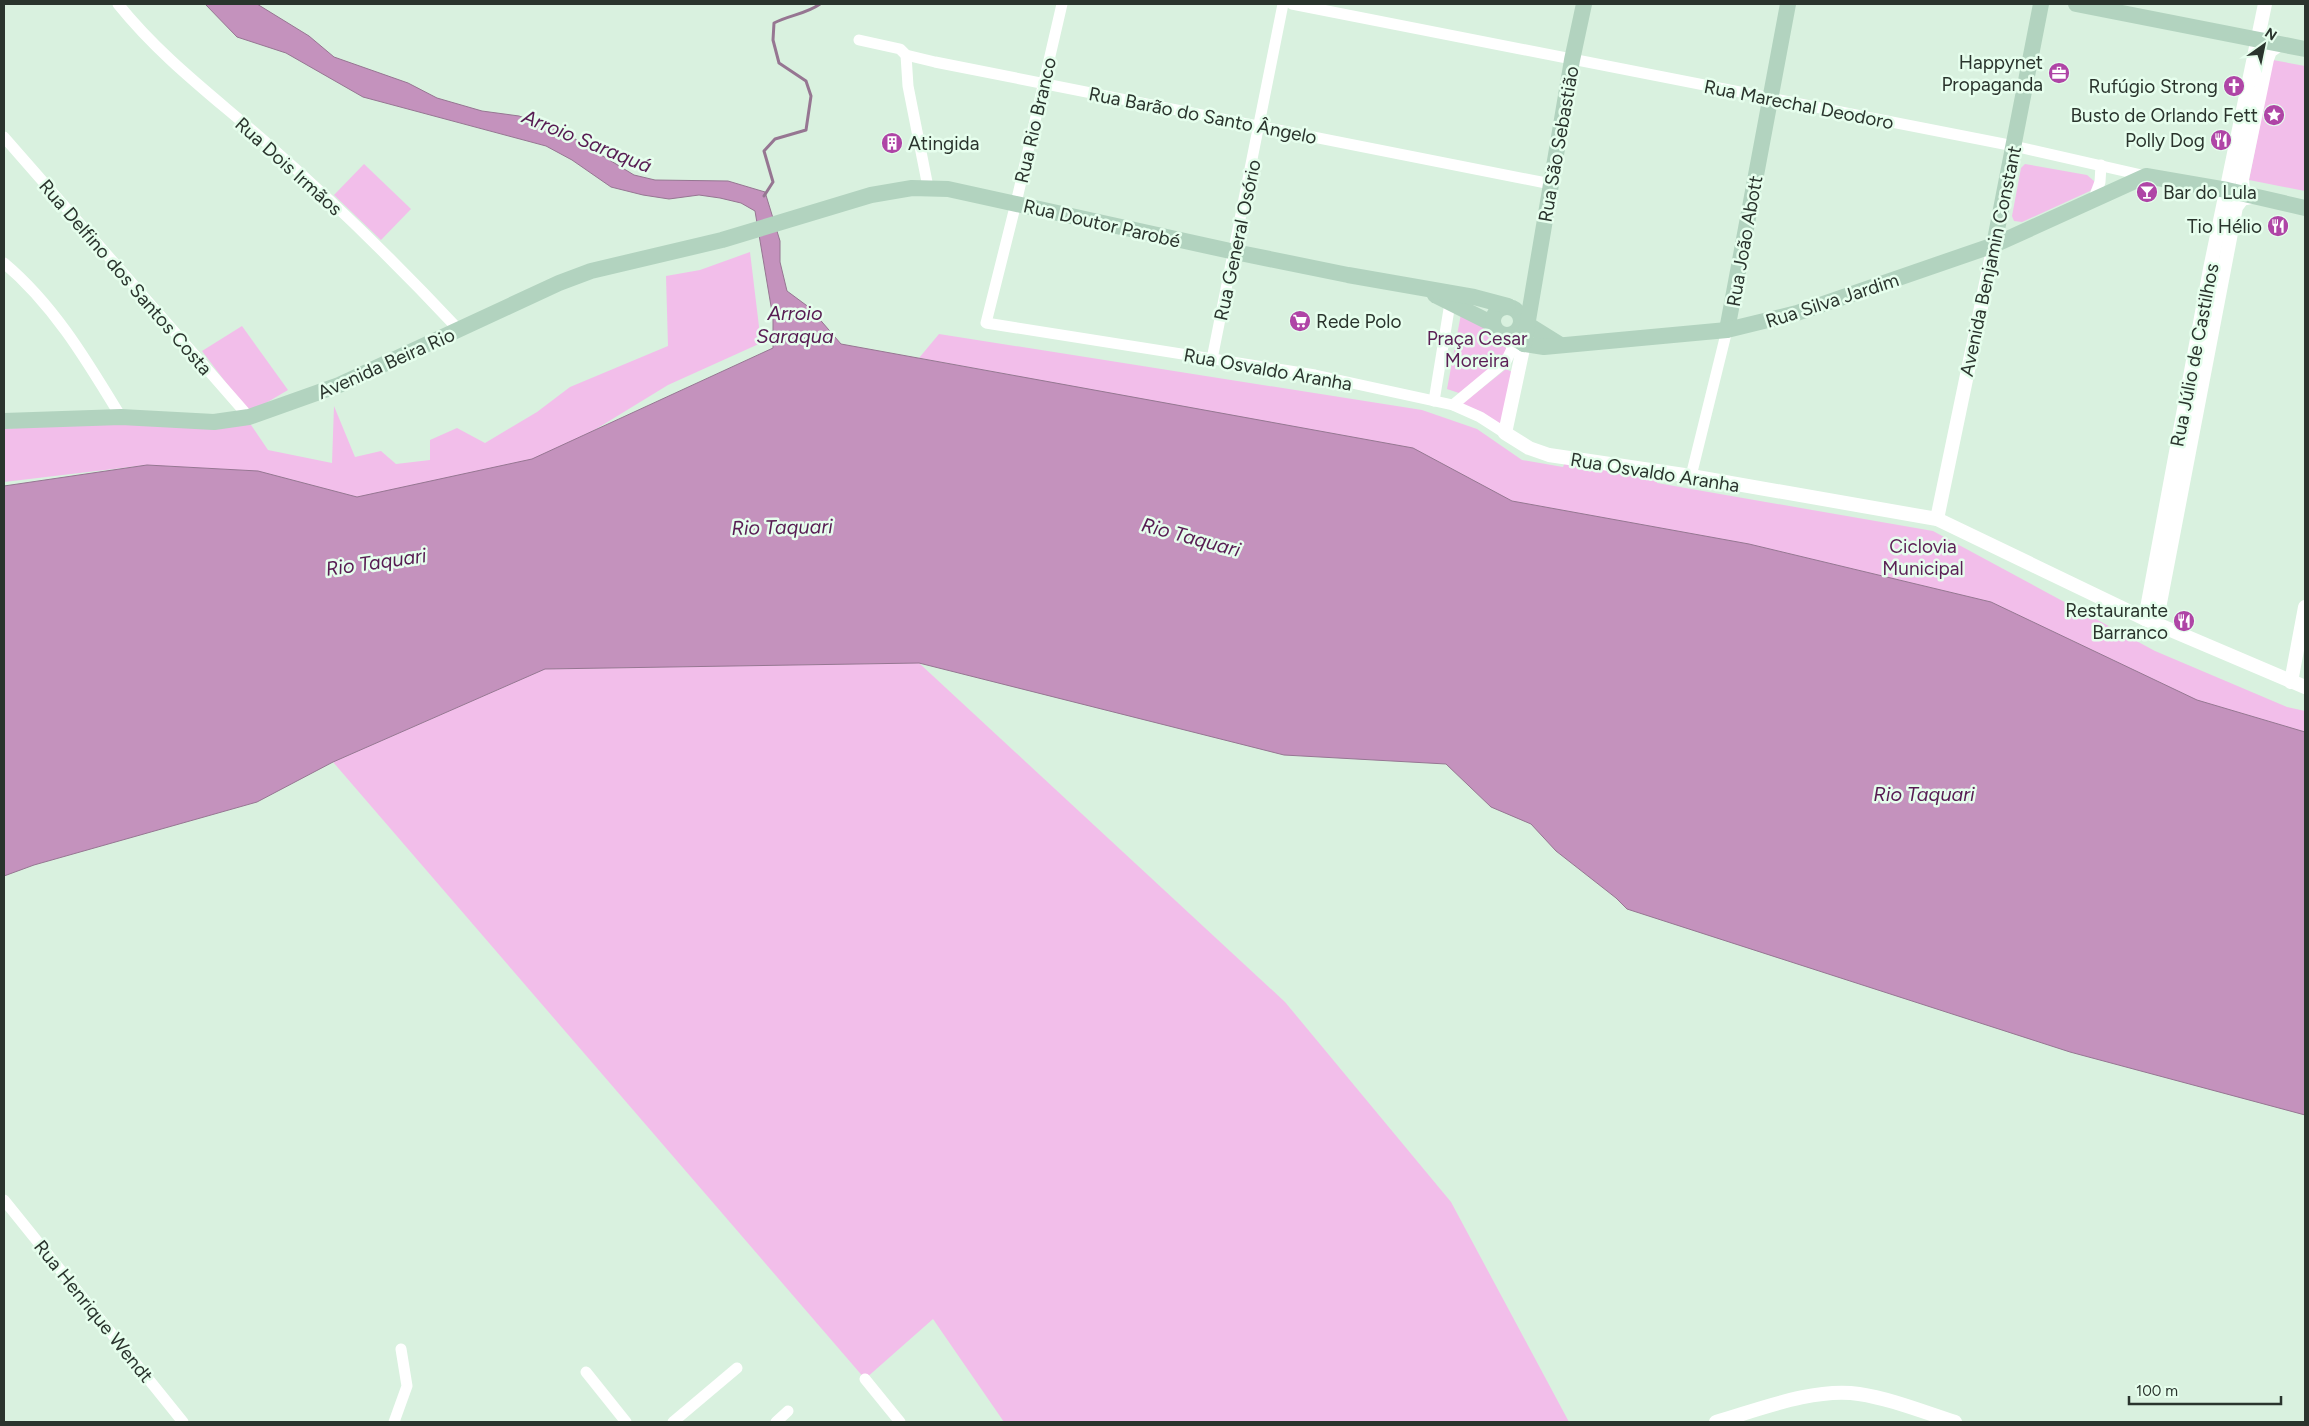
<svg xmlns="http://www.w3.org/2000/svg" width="2309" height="1426" font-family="Figtree,sans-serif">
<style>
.green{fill:#f2beea}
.water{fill:#c492bd;stroke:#967692}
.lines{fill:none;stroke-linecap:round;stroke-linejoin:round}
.stream{stroke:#967692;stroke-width:3}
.minor{stroke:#fff;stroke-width:11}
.tertiary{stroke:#fff;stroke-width:14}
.secondary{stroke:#b2d3bf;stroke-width:16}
.labels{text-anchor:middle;stroke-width:5;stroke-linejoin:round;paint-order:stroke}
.poi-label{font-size:19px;fill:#2a342d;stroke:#e6feed;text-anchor:end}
.street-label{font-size:19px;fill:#2a342d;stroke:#e6feed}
.park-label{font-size:19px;fill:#5b1f55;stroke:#e6feed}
.water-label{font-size:20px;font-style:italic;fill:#571b52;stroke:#e6feed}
</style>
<rect width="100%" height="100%" fill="#d9f1df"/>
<g class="green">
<path d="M2273,60L2305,66V191L2249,180Z"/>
<path d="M364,164L411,209L381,240L334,195Z"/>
<path d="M2025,164L2087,175L2094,181V186L2090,191L2022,222L2014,221L2012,216L2021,168Z"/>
<path d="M750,252L761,343L668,385L529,470L357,497L266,473L147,465L4,482V429L119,420L249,422L268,450L332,463L334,406L355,457L381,451L396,464L430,460V440L457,428L485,443L537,412L570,387L668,346L666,276L700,270Z"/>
<path d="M1461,314L1509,343L1507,355L1459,393L1447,389Z"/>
<path d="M242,326L288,390L249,413L202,351Z"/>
<path d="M939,334L1422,410L1477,429L1522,460L1563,467L1565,462L1657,481V483L1933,531L2155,651L2287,707L2305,711V732L2197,700L1991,602L1749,544L1512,501L1413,448L919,358Z"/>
<path d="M1506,369L1512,372L1503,426L1482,412L1462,404Z"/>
<path d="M919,663L1285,1002L1451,1202L1569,1422H1004L933,1319L865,1379L333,762L545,669Z"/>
</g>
<path class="water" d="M205,4H257L309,36L334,57L408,83L437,98L482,111L519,116L562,131L634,175L655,180L728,181L765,192L780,241V262L787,291L810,308L841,344L1413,448L1512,501L1749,544L1991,602L2197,700L2305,732V1115L2070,1052L1627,909L1616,898L1556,851L1531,824L1491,807L1446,764L1284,755L919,663L545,669L333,762L257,802L34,865L4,876V486L147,465L258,471L357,497L532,459L773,348V318L755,211L741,203L720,198L699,195L669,199L643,195L611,187L572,160L546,146L363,97L286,53L237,37Z"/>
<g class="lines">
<path class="stream" d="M764,196L773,182L764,151L775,139L806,130L811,96L806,81L779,63L773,40L774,23C790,15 806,14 820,4"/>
<g class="minor">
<path d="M118,4C163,60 217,99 270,146C336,204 399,266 459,330"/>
<path d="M1062,4L1016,203L986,323L1315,375L1453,405L1480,417L1505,433"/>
<path d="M1292,4L2014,146L2146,176"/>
<path d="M859,40L900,49L906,55L935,62L1551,184"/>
<path d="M906,55L908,86L928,187"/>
<path d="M4,137L249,417"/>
<path d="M2094,198L2100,182L2101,165"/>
<path d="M4,263C54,305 87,361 121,417"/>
<path d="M1212,359L1283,4"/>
<path d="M1434,401L1450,303"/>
<path d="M1453,405L1506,361L1512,349L1507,335"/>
<path d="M1691,476L1727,330"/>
<path d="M4,1200L183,1422"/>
<path d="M586,1372L626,1422"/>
<path d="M865,1379L900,1422"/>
<path d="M394,1422L407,1386L401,1349"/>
<path d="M673,1422L737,1368"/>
<path d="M776,1422L788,1411"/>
</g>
<g class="tertiary">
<path d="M2252,197L2243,190L2242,179L2267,59L2270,51L2280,44"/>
<path d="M1524,344L1505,433L1529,448L1549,455L1691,476L1937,519L2145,619L2305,687"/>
<path d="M1937,519L1994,245"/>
<path d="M2145,619L2210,269L2265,4"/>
<path d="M2156,624L2236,207L2242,199L2252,197"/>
<path d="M2291,682L2305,607"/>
<path d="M1716,1422C1758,1410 1815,1387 1859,1394C1892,1399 1923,1412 1955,1422"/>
</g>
<g class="secondary">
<path d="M2076,4L2305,49"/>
<path d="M1994,245L2041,4"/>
<path d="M1435,295L1493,324"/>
<circle cx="1507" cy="321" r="14"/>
<path d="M1522,321L1559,344"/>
<path d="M1727,330L1788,4"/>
<path d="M1509,335L1524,344L1544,347L1727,330L1797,313L1994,245L2146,176L2227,190L2305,208"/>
<path d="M1524,344L1572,60L1584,4"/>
<path d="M4,421L121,417L214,422L249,417L339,385L559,283L591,271L722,240L871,195L912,188L948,189L1235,252L1348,275L1474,297L1508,306"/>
</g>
</g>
<defs>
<g id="office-disc" transform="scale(1.125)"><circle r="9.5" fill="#af45a6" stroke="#e6feed"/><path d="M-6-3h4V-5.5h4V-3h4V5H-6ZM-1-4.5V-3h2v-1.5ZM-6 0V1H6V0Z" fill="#fff"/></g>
<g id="church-disc" transform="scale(1.125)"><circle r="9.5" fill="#af45a6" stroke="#e6feed"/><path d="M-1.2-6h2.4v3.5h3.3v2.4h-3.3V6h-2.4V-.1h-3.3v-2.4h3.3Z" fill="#fff"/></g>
<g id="sight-disc" transform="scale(1.125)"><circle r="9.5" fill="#af45a6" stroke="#e6feed"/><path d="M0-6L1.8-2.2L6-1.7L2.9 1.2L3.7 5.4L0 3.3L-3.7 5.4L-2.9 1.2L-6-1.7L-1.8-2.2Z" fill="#fff"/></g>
<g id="restaurant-disc" transform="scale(1.125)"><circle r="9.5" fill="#af45a6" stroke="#e6feed"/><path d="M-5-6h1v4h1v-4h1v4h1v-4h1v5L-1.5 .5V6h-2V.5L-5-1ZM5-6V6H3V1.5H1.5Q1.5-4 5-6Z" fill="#fff"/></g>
<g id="building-disc" transform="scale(1.125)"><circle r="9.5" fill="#af45a6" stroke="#e6feed"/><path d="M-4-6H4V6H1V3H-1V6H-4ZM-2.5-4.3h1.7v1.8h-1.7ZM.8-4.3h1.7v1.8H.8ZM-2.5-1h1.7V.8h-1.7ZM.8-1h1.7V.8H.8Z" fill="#fff"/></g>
<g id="bar-disc" transform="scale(1.125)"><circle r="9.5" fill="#af45a6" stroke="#e6feed"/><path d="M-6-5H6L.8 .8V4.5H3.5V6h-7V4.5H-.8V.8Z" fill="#fff"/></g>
<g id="supermarket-disc" transform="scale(1.125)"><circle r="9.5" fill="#af45a6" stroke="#e6feed"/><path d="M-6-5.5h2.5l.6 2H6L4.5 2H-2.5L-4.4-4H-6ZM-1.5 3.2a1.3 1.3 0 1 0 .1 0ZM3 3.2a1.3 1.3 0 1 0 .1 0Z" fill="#fff"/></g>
</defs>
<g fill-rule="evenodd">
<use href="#office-disc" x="2059" y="73"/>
<use href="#church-disc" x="2234" y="86"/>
<use href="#sight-disc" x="2274" y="115"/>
<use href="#restaurant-disc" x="2221" y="140"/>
<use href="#building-disc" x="892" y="143"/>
<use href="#bar-disc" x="2147" y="192"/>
<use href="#restaurant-disc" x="2278" y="226"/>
<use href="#supermarket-disc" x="1300" y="321"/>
<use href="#restaurant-disc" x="2184" y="621"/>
</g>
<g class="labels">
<g class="poi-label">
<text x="2043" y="69">Happynet<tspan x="2043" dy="22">Propaganda</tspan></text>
<text x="2218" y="93">Rufúgio Strong</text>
<text x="2258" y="122">Busto de Orlando Fett</text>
<text x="2205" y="147">Polly Dog</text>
<text x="908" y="150" text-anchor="start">Atingida</text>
<text x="2163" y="199" text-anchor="start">Bar do Lula</text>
<text x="2262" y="233">Tio Hélio</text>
<text x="1316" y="328" text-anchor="start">Rede Polo</text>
<text x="2168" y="617">Restaurante<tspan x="2168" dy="22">Barranco</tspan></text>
</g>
<g class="street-label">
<text transform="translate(1799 104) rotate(11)" y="7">Rua Marechal Deodoro</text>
<text transform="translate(1203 115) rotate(11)" y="7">Rua Barão do Santo Ângelo</text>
<text transform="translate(1035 120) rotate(-77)" y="7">Rua Rio Branco</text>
<text transform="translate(1558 144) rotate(-80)" y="7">Rua São Sebastião</text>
<text transform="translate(289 166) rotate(42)" y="7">Rua Dois Irmãos</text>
<text transform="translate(1102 223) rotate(13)" y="7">Rua Doutor Parobé</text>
<text transform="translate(1237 240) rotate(-78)" y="7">Rua General Osório</text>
<text transform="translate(1744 241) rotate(-80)" y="7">Rua João Abott</text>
<text transform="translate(1990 261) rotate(-78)" y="7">Avenida Benjamin Constant</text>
<text transform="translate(126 277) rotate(49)" y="7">Rua Delfino dos Santos Costa</text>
<text transform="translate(1832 300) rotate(-18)" y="7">Rua Silva Jardim</text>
<text transform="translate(2194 355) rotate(-79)" y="7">Rua Júlio de Castilhos</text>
<text transform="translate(386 363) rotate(-24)" y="7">Avenida Beira Rio</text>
<text transform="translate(1268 369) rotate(10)" y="7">Rua Osvaldo Aranha</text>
<text transform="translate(1655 472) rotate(9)" y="7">Rua Osvaldo Aranha</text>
<text transform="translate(94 1311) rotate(51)" y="7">Rua Henrique Wendt</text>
</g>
<g class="park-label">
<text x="1477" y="345">Praça Cesar<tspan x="1477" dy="22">Moreira</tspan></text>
<text x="1923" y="553">Ciclovia<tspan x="1923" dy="22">Municipal</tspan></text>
</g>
<g class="water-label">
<text transform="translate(587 141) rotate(22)" y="7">Arroio Saraquá</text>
<text x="795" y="320">Arroio<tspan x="795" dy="23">Saraqua</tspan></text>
<text transform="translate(782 527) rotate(-1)" y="7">Rio Taquari</text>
<text transform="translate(1191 537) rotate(15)" y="7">Rio Taquari</text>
<text transform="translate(376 562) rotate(-8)" y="7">Rio Taquari</text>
<text x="1924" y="801">Rio Taquari</text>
</g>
</g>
<rect width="2309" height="1426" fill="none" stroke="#2a342d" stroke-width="10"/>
<g transform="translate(2264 45) rotate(33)" stroke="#e6feed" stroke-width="4" paint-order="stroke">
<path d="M0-4L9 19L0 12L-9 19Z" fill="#2a342d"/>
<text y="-8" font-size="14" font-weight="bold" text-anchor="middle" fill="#2a342d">N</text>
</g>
<path d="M2129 1396v8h152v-8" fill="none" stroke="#2a342d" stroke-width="2.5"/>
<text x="2136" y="1396" font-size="15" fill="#2a342d" stroke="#e6feed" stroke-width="4" paint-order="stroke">100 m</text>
</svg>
